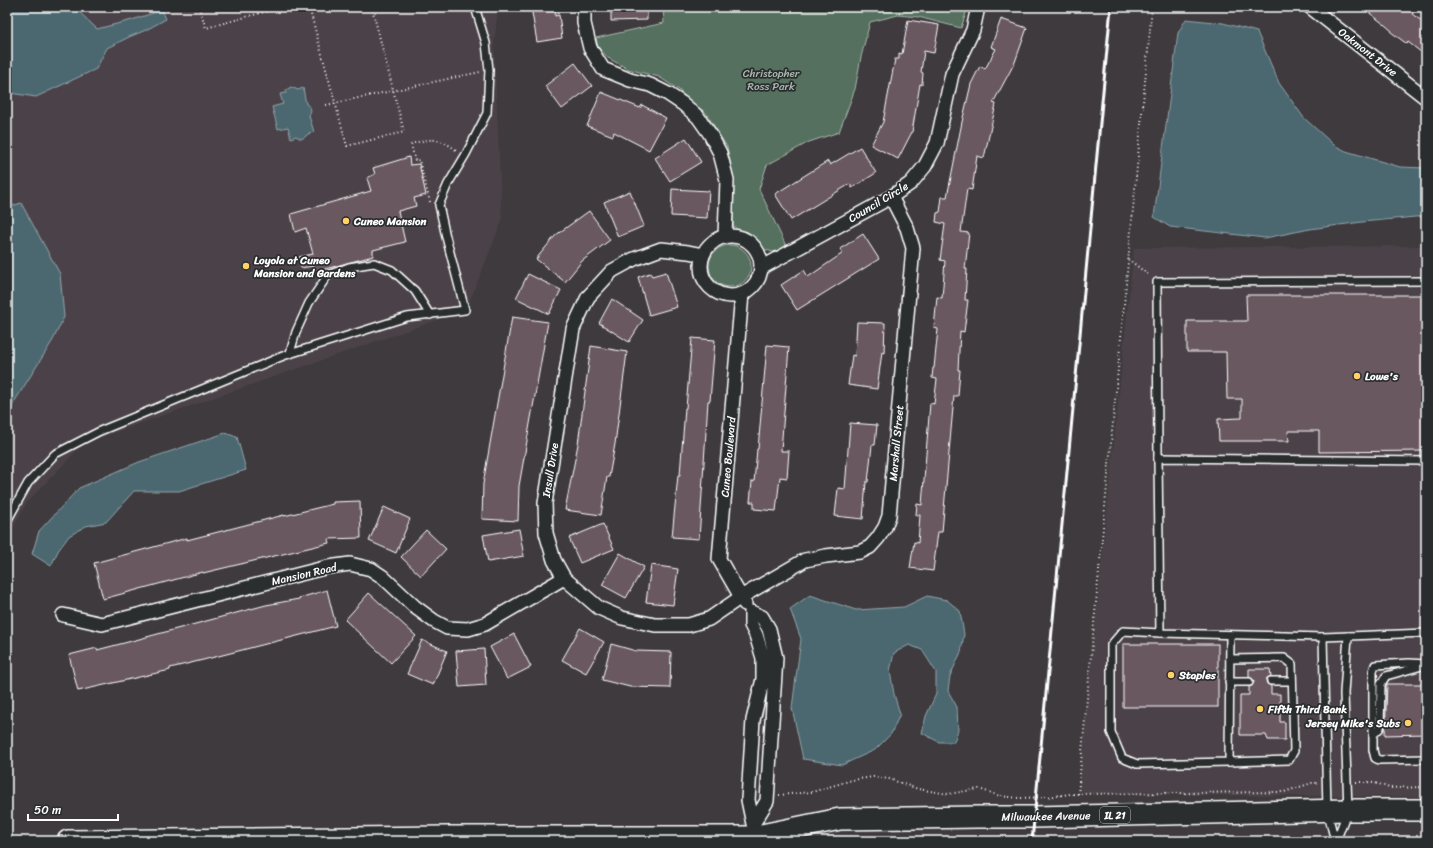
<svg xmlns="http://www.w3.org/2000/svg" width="1433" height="848" font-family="Sriracha,sans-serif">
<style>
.built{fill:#4c4348}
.green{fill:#55705f;stroke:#aab8af}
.water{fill:#4c6871;stroke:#94a4aa}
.building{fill:#6b5960;stroke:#fff}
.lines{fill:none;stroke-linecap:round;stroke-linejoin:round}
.lane-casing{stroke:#fff;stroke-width:10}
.street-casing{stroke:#fff;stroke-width:16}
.primary-casing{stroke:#fff;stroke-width:24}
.path{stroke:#fff;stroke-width:2;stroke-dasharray:1 3;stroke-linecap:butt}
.lane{stroke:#2a2d2e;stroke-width:7}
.street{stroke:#2a2d2e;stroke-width:13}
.primary{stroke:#2a2d2e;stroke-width:21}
.rail{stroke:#fff;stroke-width:3}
.poi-dot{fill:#ffd166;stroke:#2a2d2e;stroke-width:1.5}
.labels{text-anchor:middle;stroke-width:3.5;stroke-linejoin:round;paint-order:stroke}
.shield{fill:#2a2d2e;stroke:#bfc0c0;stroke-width:1}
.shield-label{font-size:10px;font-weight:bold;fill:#fff}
.street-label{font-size:11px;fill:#fff;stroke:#2a2d2e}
.park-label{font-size:11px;fill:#aab8af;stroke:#2a2d2e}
.poi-label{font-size:11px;font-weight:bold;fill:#fff;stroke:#2a2d2e;text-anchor:start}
</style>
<rect width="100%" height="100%" fill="#3e3a3d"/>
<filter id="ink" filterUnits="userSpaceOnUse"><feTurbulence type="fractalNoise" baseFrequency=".025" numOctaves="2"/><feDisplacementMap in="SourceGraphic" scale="8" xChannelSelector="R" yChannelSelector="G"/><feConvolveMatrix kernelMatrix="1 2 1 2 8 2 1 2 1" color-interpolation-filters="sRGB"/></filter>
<g filter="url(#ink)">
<g class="built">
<path d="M7,7H498L494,45L502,221L466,310L84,443L27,502L7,539Z"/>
<path d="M1426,246V797L1078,794L1134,248Z"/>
</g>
<g class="green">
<path d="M663,7H968L961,28L918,17L898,15L870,22L861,57L855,89L839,132L809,142L767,165L759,189L787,248L773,252L758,248L751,240L740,233L733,225V174L727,147L706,113L687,99L679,90L659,77L628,69L608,58L598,47L596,38L664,23Z"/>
<circle cx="730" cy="266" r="21"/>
</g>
<g class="water">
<path d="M7,7H74L97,29L132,20L162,10L166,19L146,30L129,37L107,48L96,69L36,97L10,93L7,88Z"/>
<path d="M1186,19L1223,23L1257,32L1279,83L1304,118L1334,145L1346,151L1400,167L1426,168V216L1362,222L1310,229L1265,238L1170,227L1154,217L1178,33Z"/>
<path d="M291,87L298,90L303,88L306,104L310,107L311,111L309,116L314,132L308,134L305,137L301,139L296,136L291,138L288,127L278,129L272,107L283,104L280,94L286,93V90Z"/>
<path d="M21,203L60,274L64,317L53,340L13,404L7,424V208Z"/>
<path d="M225,433L237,437L246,470L179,491H134L106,522L86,526L69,536L58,551L51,566L32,554L39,531L79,488L139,462Z"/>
<path d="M810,595L856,610L904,607L927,596L947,600L960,611L964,634L961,652L950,676L948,691L957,707L958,730L954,742H939L922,733L926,716L936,694V672L922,650L909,645L894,653L890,671L894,694L900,714L891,734L875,750L842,765L803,759L792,708L801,639L790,609Z"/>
</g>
<g class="building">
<path d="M531,7H556L555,16L559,15L562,38L537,42Z"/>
<path d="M611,7H647V20L611,21Z"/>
<path d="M1362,7H1417L1412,14L1426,24V56L1408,42L1407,44L1391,32L1392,31L1385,25Z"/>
<path d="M1001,19L1027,28L1015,62L993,103L996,104L984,158L977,156L972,190L967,189L961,232L969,233L965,269H967L965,300H968L964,332L960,331L958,370H960L958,396H954L942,532H938L933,571L910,568L914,542L918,543L920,515H916L917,504L922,505L930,403L934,404L937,379L932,378L933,368H934L938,329L934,328L937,297L942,298L945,261L940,260L945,224L936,222L937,213L940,212L942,197H947L962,122L971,84L980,66L985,69L996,49L991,47Z"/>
<path d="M908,20L939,25L934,53L924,51L921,72L923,73L922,85L920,84L912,132L898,159L871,145L883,122L895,59H899V53L902,54Z"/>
<path d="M575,63L592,86L562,109L545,86Z"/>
<path d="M601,92L640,108L642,105L666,118L649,150L614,132L613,136L587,126Z"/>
<path d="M686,138L701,162L670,181L655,158Z"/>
<path d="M860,147L876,173L852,188L850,184L791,220L775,194L828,161L830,165Z"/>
<path d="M409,157L410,165L419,164L426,195L414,198L416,206L398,211L405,242L373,250V256L314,272L313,266L301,268L299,257L313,254L306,228L295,232L291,214L371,191L367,178L375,174L373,168Z"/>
<path d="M672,189L709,191L707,218L671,216Z"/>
<path d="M630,191L644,226L618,237L604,202Z"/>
<path d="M589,211L610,240L582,261L565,282L536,259L556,235Z"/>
<path d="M863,234L879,259L797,310L781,285L804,270L808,277L843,253L840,249Z"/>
<path d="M666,272L677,307L649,315L638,277L650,273L652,276Z"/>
<path d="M528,274L561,290L549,314L516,298Z"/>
<path d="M1246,295H1426V451L1319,452V431H1288L1289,441H1219L1218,419L1242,418V399H1227L1226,352H1187V321H1247Z"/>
<path d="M612,299L643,320L629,342L599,323Z"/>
<path d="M512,317L548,322L519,486L518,521L482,519L483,484Z"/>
<path d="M857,322L885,323L884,353L882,352L877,389L848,385L852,355L855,356Z"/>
<path d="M692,338L715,340L710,401H708L699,539L672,537L678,475H680L685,408H686Z"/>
<path d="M767,345L789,347L781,451H789L787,478L780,477L776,511L754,509V502H750L752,481L754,482L757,449H758Z"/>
<path d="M591,346L627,352L615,444L609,477H607L601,515L565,510L578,444Z"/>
<path d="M850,423L877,425L875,445H872L868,482H866L863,519L835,516L838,488L845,489Z"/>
<path d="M360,501L361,538L328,539L329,543L203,573V572L103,599L94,563L187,538V540L284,515V516L333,504V502Z"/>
<path d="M384,507L410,519L396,553L369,541Z"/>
<path d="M603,524L614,549L580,563L569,538Z"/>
<path d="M519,529L524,556L488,562L483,535Z"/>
<path d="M426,530L446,549L421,576L401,557Z"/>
<path d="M620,553L644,567L626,598L602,585Z"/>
<path d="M651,565L678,569L673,605L646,602Z"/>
<path d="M327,590L336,626L203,660L170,668V670L78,691L69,655L97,648V650L128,642L266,605L299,599V598Z"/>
<path d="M369,593L416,636L391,663L345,620Z"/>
<path d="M580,628L604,642L586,673L562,660Z"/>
<path d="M514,634L531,667L507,679L490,647Z"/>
<path d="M422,640L447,651L433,685L407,674Z"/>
<path d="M611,644L636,651L671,652L670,688L630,687L602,680Z"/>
<rect x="1123" y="644" width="95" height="63"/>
<path d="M484,649L486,685L459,687L456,651Z"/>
<path d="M1249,669H1270L1271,676L1267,678L1266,681L1267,684L1271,686V694H1280V722H1285V740H1268L1266,735H1240V695H1249V687L1252,686L1254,682L1253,679L1249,677Z"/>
<path d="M1387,684H1426V734L1385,735Z"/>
</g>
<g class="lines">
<g class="lane-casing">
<g id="lane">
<path d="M290,353L296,332L309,303L328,275L349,267L374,263L392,270L415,291L430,315"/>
<path d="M1158,458L1157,282L1426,281"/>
<path d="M1426,461L1158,458L1160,633L1323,637L1426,633"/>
<path d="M7,521L28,483L55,454L100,431L283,356L407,317L465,310L446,237L439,205L448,184L466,154L487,113L489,70L486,43L475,7"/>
<path d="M1160,633L1123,631L1111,645V732L1122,758L1137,764L1229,762L1230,635"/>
<path d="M1323,637L1327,810L1335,841"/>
<path d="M1426,664L1409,663L1375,665L1373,671V750L1375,758L1379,760L1426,759"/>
<path d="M1271,681H1292"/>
<path d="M1229,682H1249"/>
<path d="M1373,735L1380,728L1381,684L1386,676L1422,666"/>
<path d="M1229,762L1289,760L1294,751L1292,664L1284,658L1230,659"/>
<path d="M1336,841L1348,810L1344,693L1348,636"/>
</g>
</g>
<g class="street-casing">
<g id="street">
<path d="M584,7V23L590,48L603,69L630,80L650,85L668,94L683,104L698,117L710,134L720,153L727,180L725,236"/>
<path d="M1310,7L1426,98"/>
<circle cx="731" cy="266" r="30"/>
<path d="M703,255L688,252L661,249L634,259L612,271L588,297L573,329L545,503L546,533L554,560L564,578L599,608L622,618L655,625H689L709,619L741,597L805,560L826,556L860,552L870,547L878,538L885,527L889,516L913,248L907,228L891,197"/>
<path d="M761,268L891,197L911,183L925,166L937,143L952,74L973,30L978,7"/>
<path d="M742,294L719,559L745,604"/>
<path d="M751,612L762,617L769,629L776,658L767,801L753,824L748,800L753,720L763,679V658L756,635L751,625Z"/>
<path d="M63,615L102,624L328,567L350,564L371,569L383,577L415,607L434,621L447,628L468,629L485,624L564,578"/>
</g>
</g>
<g class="primary-casing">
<path id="primary" d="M68,841L448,837H752L840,819L978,817H1034L1348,810H1426"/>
</g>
<g class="path">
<path d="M199,7L206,28L282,7"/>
<path d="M309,7L347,146L404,132L372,8"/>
<path d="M326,105L480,72"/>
<path d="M430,202L419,160L415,161L411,144C432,138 440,137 457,151"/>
<path d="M1128,259L1150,276"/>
<path d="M1356,782H1367L1379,784L1389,788L1426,787"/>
<path d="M1078,794L1152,7"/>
<path d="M779,795L812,792L852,780L873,777L889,779L918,789L948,794L979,789L1000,796L1019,798L1047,797L1070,794L1284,792L1312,783H1318"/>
</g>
<use href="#lane" class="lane"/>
<use href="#street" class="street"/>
<use href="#primary" class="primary"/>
<path class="rail" d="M1032,841L1111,7"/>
</g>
</g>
<g class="poi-dot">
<circle cx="346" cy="221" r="4"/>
<circle cx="246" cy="266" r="4"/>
<circle cx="1357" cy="376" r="4"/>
<circle cx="1171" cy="675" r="4"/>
<circle cx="1260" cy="709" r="4"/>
<circle cx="1408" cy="723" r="4"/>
</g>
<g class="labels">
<rect class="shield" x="1100" y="807" width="30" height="16" rx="3"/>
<g class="shield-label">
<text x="1115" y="819">IL 21</text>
</g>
<g class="street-label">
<text transform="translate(1368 52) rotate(38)" y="4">Oakmont Drive</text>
<text transform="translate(878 202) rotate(-31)" y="4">Council Circle</text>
<text transform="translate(896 443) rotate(-85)" y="4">Marshall Street</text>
<text transform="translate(728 457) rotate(-85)" y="4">Cuneo Boulevard</text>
<text transform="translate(550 470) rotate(-81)" y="4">Insull Drive</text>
<text transform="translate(304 574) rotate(-13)" y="4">Mansion Road</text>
<text transform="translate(1046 816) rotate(-1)" y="4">Milwaukee Avenue</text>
</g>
<g class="park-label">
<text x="771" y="77">Christopher<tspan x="771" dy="13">Ross Park</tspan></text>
</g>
<g class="poi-label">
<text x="354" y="225">Cuneo Mansion</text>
<text x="254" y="264">Loyola at Cuneo<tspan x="254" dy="13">Mansion and Gardens</tspan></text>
<text x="1365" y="380">Lowe's</text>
<text x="1179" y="679">Staples</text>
<text x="1268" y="713">Fifth Third Bank</text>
<text x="1400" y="727" text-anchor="end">Jersey Mike's Subs</text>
</g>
</g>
<rect width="1433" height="848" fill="none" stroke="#2a2d2e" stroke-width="24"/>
<rect x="12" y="12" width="1409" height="824" fill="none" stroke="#fff" stroke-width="1.5" filter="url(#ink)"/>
<path d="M28 814v6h90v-6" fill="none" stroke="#ffffff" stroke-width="2"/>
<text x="34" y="814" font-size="12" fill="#ffffff" stroke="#2a2d2e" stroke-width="3" paint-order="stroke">50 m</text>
</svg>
